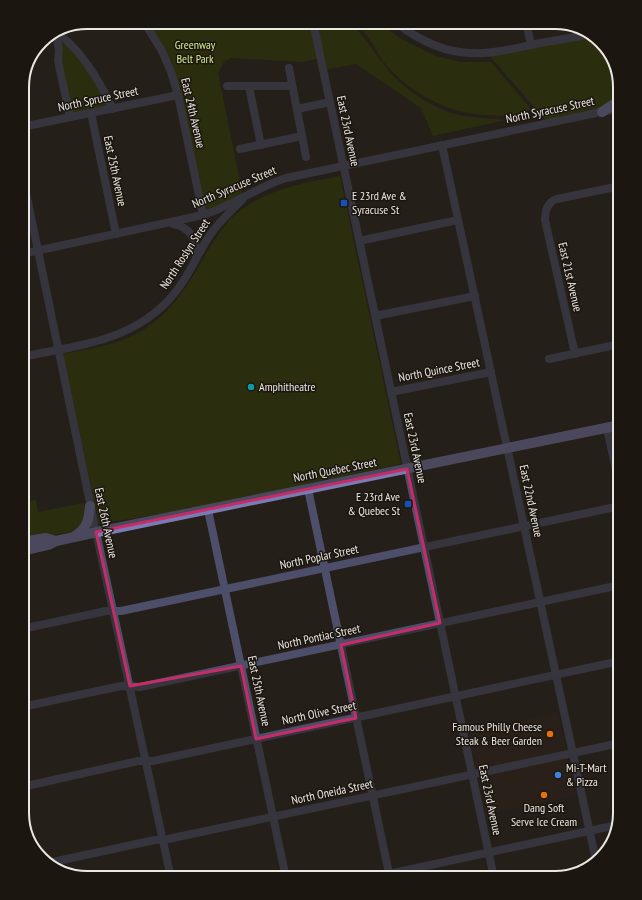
<svg xmlns="http://www.w3.org/2000/svg" width="642" height="900" font-family="'PT Sans Narrow',sans-serif">
<style>
.built{fill:#2f2519}
.green{fill:#323e00}
.lines{fill:none;stroke-linecap:round;stroke-linejoin:round}
.minor{stroke:#4d4e69;stroke-width:8}
.major{stroke:#7a7bb2;stroke-width:10}
.marked{fill:none;stroke:#c62d68;stroke-width:3;stroke-linejoin:round}
.transit-dot{fill:#1a4fb4;stroke:#1c1610;stroke-width:1.5}
.culture-dot{fill:#0f9aa8;stroke:#1c1610;stroke-width:1.5}
.food-dot{fill:#e8710a;stroke:#1c1610;stroke-width:1.5}
.shop-dot{fill:#3f7fe0;stroke:#1c1610;stroke-width:1.5}
.labels{text-anchor:middle;stroke-width:3;stroke-linejoin:round;paint-order:stroke}
.park-label{font-size:12px;fill:#d3ee8b;stroke:#1c1610}
.street-label{font-size:12px;fill:#ebe7e2;stroke:#1c1610}
.poi-label{font-size:12px;fill:#ebe7e2;stroke:#1c1610;text-anchor:start}
.rim{fill:none;stroke:#ebe7e2;stroke-width:2}
</style>
<rect width="100%" height="100%" fill="#251f19"/>
<path class="built" d="M558,713L576,796L486,814L468,732Z"/>
<g class="green">
<path d="M144,22H348C364,34 373,51 385,66C400,86 423,101 445,111C464,118 486,118 506,120L433,136L421,108L356,64L323,70L320,58L302,62L231,58L224,62L218,73L243,196L203,215L171,71Z"/>
<path d="M353,22H379L401,39L436,56L461,62H491L532,110C480,126 422,106 387,66C375,52 369,32 353,22Z"/>
<path d="M57,33L70,44L113,109L70,117Z"/>
<path d="M591,34L611,55L620,87V100L612,106L548,123L487,53Z"/>
<path d="M340,176L401,464L185,510L99,524L63,354C80,350 98,348 114,343C157,329 177,303 199,266C211,246 221,225 240,211C270,188 304,183 340,176Z"/>
<path d="M36,500L38,512L84,503C87,517 87,526 71,532L22,540V502Z"/>
</g>
<g class="lines">
<g class="minor">
<path d="M144,22L162,51L171,72L178,95L203,215"/>
<path d="M313,22L494,878"/>
<path d="M395,22C417,39 444,53 473,53C492,54 512,49 530,45C550,41 571,38 591,34"/>
<path d="M526,22L531,45"/>
<path d="M57,33C82,50 100,82 113,109"/>
<path d="M56,34L59,50L58,61L70,117"/>
<path d="M289,68L306,157"/>
<path d="M227,86H292"/>
<path d="M249,87L261,145"/>
<path d="M297,109L330,102"/>
<path d="M91,113L116,234"/>
<path d="M22,127L178,95"/>
<path d="M442,145L596,861"/>
<path d="M240,149L302,136"/>
<path d="M22,173L96,532L171,878"/>
<path d="M173,224C190,227 198,240 196,257"/>
<path d="M359,241L458,220"/>
<path d="M22,254L203,215C232,206 257,187 286,178L620,108"/>
<path d="M375,316L475,296"/>
<path d="M575,354L545,220C545,211 547,202 557,199L620,186"/>
<path d="M22,357C83,344 141,341 180,286C193,268 200,248 213,231C221,220 232,210 242,200"/>
<path d="M549,359L620,344"/>
<path d="M391,392L491,372"/>
<path d="M607,428L620,489"/>
<path d="M308,489L390,878"/>
<path d="M208,510L286,878"/>
<path d="M22,629L106,611H121L620,506"/>
<path d="M22,707L121,686L140,687L620,585"/>
<path d="M22,787L138,761H153L620,661"/>
<path d="M48,863L155,840L168,839L620,743"/>
<path d="M370,878L617,825"/>
</g>
<g class="major">
<path d="M602,112L620,100"/>
<path d="M75,536C87,529 89,519 90,506"/>
<path d="M22,542L46,538L56,541"/>
<path d="M22,551L48,545L56,541L102,531L620,425"/>
</g>
</g>
<path d="M0 0H642V900H0ZM407,469L440,623L341,645L356,718L256,739L241,666L130,686L96,532Z" fill="#251f19" fill-opacity=".55" fill-rule="evenodd"/>
<path class="marked" d="M407,469L440,623L341,645L356,718L256,739L241,666L130,686L96,532Z"/>
<g class="transit-dot">
<rect x="340" y="199" width="8" height="8" rx="2"/>
<rect x="404" y="500" width="8" height="8" rx="2"/>
</g>
<circle class="culture-dot" cx="251" cy="387" r="4"/>
<g class="food-dot">
<circle cx="550" cy="734" r="4"/>
<circle cx="544" cy="795" r="4"/>
</g>
<circle class="shop-dot" cx="558" cy="775" r="4"/>
<g class="labels">
<g class="park-label">
<text x="195" y="49">Greenway<tspan x="195" dy="14">Belt Park</tspan></text>
</g>
<g class="street-label">
<text transform="translate(98 99) rotate(-12)" y="4">North Spruce Street</text>
<text transform="translate(550 110) rotate(-12)" y="4">North Syracuse Street</text>
<text transform="translate(193 113) rotate(77)" y="4">East 24th Avenue</text>
<text transform="translate(348 131) rotate(78)" y="4">East 23rd Avenue</text>
<text transform="translate(115 171) rotate(78)" y="4">East 25th Avenue</text>
<text transform="translate(234 187) rotate(-23)" y="4">North Syracuse Street</text>
<text transform="translate(185 254) rotate(-57)" y="4">North Roslyn Street</text>
<text transform="translate(570 277) rotate(77)" y="4">East 21st Avenue</text>
<text transform="translate(439 370) rotate(-11)" y="4">North Quince Street</text>
<text transform="translate(415 448) rotate(78)" y="4">East 23rd Avenue</text>
<text transform="translate(335 470) rotate(-11)" y="4">North Quebec Street</text>
<text transform="translate(531 501) rotate(78)" y="4">East 22nd Avenue</text>
<text transform="translate(106 523) rotate(78)" y="4">East 26th Avenue</text>
<text transform="translate(319 557) rotate(-12)" y="4">North Poplar Street</text>
<text transform="translate(319 637) rotate(-12)" y="4">North Pontiac Street</text>
<text transform="translate(259 691) rotate(78)" y="4">East 25th Avenue</text>
<text transform="translate(319 713) rotate(-12)" y="4">North Olive Street</text>
<text transform="translate(332 792) rotate(-12)" y="4">North Oneida Street</text>
<text transform="translate(490 800) rotate(78)" y="4">East 23rd Avenue</text>
</g>
<g class="poi-label">
<text x="352" y="200">E 23rd Ave &amp;<tspan x="352" dy="14">Syracuse St</tspan></text>
<text x="259" y="391">Amphitheatre</text>
<text x="400" y="501" text-anchor="end">E 23rd Ave<tspan x="400" dy="14">&amp; Quebec St</tspan></text>
<text x="542" y="731" text-anchor="end">Famous Philly Cheese<tspan x="542" dy="14">Steak &amp; Beer Garden</tspan></text>
<text x="566" y="772">Mi-T-Mart<tspan x="566" dy="14">&amp; Pizza</tspan></text>
<text x="544" y="812" text-anchor="middle">Dang Soft<tspan x="544" dy="14">Serve Ice Cream</tspan></text>
</g>
</g>
<path d="M0 0H642V900H0ZM87 29H555A58 58 0 0 1 613 87V813A58 58 0 0 1 555 871H87A58 58 0 0 1 29 813V87A58 58 0 0 1 87 29Z" fill="#1c1610" fill-rule="evenodd"/>
<path class="rim" d="M87 29H555A58 58 0 0 1 613 87V813A58 58 0 0 1 555 871H87A58 58 0 0 1 29 813V87A58 58 0 0 1 87 29Z"/>
</svg>
